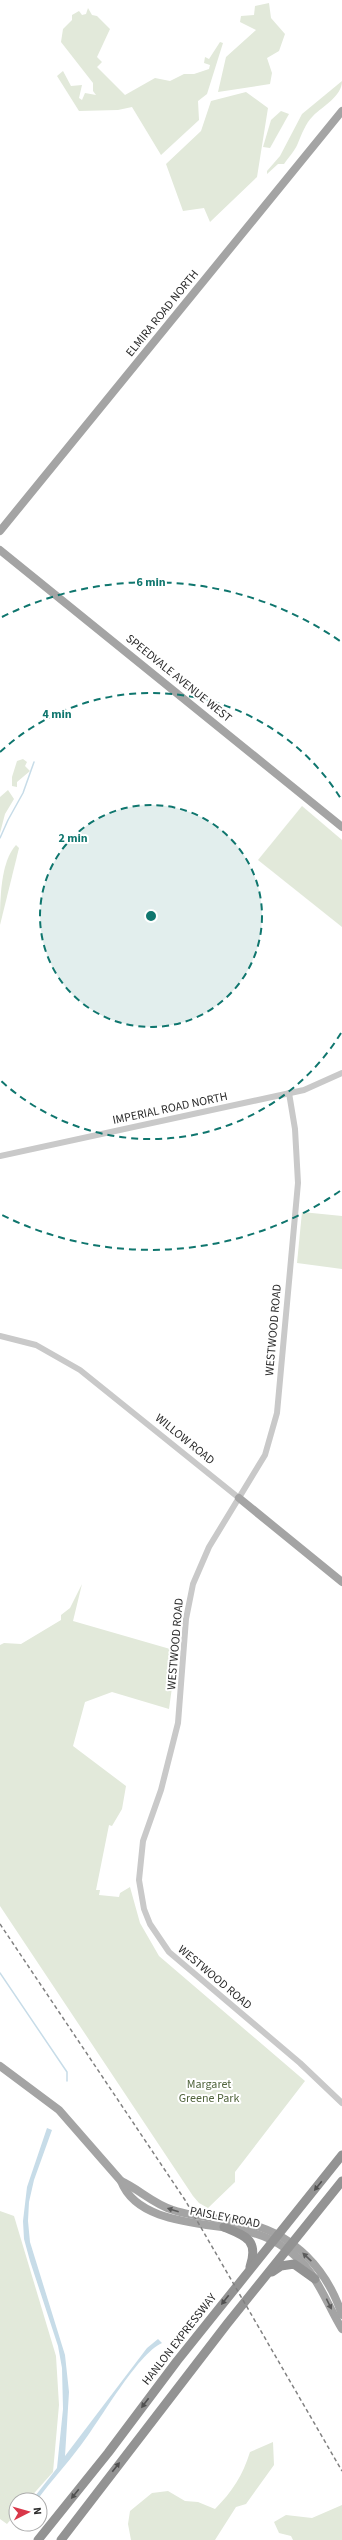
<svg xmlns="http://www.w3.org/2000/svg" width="342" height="2540" font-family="'Source Sans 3',sans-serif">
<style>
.green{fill:#e2e9da}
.water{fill:#c7dce8}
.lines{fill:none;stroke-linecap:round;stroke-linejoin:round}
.stream{stroke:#c7dce8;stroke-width:1.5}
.minor{stroke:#c9c9c9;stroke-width:6}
.major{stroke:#a4a4a4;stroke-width:8}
.highway{stroke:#939393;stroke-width:9}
.rail{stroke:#818181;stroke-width:1.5;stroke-dasharray:4 3;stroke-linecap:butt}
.oneway{fill:#505050}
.oneway2{fill:#5c5c5c}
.ring{fill:none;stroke:#0f766e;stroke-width:2;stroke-dasharray:7 5}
.labels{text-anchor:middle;stroke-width:4;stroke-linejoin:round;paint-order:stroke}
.street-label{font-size:12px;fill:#2c2c2c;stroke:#fff}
.park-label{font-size:12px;fill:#50643c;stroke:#fff}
.centre{fill:#0f766e;stroke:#fff;stroke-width:2}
.ring-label{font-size:12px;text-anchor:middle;font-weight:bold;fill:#0f766e;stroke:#fff;stroke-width:4;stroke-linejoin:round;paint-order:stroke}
</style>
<rect width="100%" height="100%" fill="#fff"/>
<g class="green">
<path d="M269,3L271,18L285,34L279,51L267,58L272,73L270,84L218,92L226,57L256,30L240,22L241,16L254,15L255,6Z"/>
<path d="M88,8L92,15L97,16L110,29L97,57L102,62L97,67L125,95L155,78L170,81L184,74H194L209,69L210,65L204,63L205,57L209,59L220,42L223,43L207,94L198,101L199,120L161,155L132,107L118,110L79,111L57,76L63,71L71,86L82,85L79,98L82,100L85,93L96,95L93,91V83L61,42L63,29L72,20V15L79,11L82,15L86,14Z"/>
<path d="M342,81C342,96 323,106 313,116C305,124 302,134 298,143C295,151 288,158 284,164H278L267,174V171L280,156L302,114Z"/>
<path d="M246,92L268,108L257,177L210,222L204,208L183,211L166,164L201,131L211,101Z"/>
<path d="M281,111L289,114L270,148L263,147L271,120Z"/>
<path d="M23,759L27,762L25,766L30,771L17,782V787L12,786V777L17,761Z"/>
<path d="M8,790L14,799L5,814L0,833V797Z"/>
<path d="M302,806L342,840V927L258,860Z"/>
<path d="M16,845L19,848L0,925C0,902 0,862 16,845Z"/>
<path d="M302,1212L342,1216V1269L297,1263Z"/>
<path d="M82,1584L73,1621L177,1651L169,1709L112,1692L85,1702L73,1746L126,1786L122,1809L112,1826L109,1825L96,1890H100L99,1895L119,1897L120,1893L130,1887L140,1923L159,1956L305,2081L235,2172V2182L208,2208L199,2203L193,2196L0,1906V1645L4,1643L21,1644L61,1620V1615L70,1608Z"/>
<path d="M0,2211L14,2216L56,2356L59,2405L53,2472L28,2500H16V2513L7,2524L0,2519Z"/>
<path d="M273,2442L274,2465L246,2504L236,2507L215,2540H131L128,2524L130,2511L152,2493L168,2491L185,2501L198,2502L215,2509C232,2492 243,2475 250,2452Z"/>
<path d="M342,2505V2540H293L291,2536L279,2533L274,2522L286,2515L312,2518Z"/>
</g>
<path class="water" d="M47,2128L52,2130L34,2180L29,2202L28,2221L30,2242L65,2355L69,2392L65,2456L147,2348L158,2339L162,2343C137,2354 100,2421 81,2445C67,2464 51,2481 37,2500H32L57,2468L63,2409L62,2368L58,2346L30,2261L24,2239L23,2221L27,2187Z"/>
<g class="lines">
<g class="stream">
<path d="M0,838L8,820L23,793L34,762"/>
<path d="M0,1973L67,2072V2081"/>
</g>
<g class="minor">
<path d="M289,1093L295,1129L298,1183L277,1413L265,1455L209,1547L193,1584L186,1619L178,1723L161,1790L143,1841L139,1880L144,1909L150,1924L169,1952L300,2063L342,2103"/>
<path d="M0,1156L304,1090L342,1073"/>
<path d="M0,1336L36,1345L80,1370L239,1498"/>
</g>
<g class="major">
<path d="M0,531L342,111"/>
<path d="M0,550L342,827"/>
<path d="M239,1498L342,1582"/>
<path d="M0,2066L59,2110L121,2181C138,2226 210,2222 250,2232C262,2235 275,2241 285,2248C315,2267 325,2301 342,2329"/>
<path d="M121,2181C139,2189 153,2204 173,2210C197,2218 222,2218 246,2223C294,2234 327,2269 342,2315"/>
</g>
<g class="highway">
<path d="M224,2227C246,2236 259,2240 250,2267"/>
<path d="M272,2272L281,2266L294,2264L315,2279"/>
<path d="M38,2540L108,2453L177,2361L342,2155"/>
<path d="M61,2540L227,2324L342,2181"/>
</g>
<path class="rail" d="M0,1924L185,2200L342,2471"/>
</g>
<defs><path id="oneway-solid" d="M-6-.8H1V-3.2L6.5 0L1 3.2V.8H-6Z"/></defs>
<g class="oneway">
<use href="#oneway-solid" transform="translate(318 2186) rotate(129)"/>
<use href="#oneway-solid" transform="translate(225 2300) rotate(128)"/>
<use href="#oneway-solid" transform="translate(145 2403) rotate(127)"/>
<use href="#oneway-solid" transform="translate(116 2467) rotate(-52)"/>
<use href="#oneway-solid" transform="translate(75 2494) rotate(129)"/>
</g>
<g class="oneway2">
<use href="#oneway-solid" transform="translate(173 2210) rotate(-162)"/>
<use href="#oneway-solid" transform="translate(307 2257) rotate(-137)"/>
<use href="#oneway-solid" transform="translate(329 2304) rotate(64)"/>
</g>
<circle cx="151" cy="916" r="111" fill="#0f766e" fill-opacity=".12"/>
<g class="ring">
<circle cx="151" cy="916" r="111"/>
<path d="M341 1033A223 223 0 0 1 0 1080M0 752A223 223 0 0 1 341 799"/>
<path d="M340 1191A334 334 0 0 1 2 1215M2 617A334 334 0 0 1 340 641"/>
</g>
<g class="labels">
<g class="street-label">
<text transform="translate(162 313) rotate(-51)" y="4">ELMIRA ROAD NORTH</text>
<text transform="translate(179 678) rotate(39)" y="4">SPEEDVALE AVENUE WEST</text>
<text transform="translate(170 1108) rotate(-12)" y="4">IMPERIAL ROAD NORTH</text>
<text transform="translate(273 1330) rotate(-85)" y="4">WESTWOOD ROAD</text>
<text transform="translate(185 1439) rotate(39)" y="4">WILLOW ROAD</text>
<text transform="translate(175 1644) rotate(-85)" y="4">WESTWOOD ROAD</text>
<text transform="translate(215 1977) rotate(40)" y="4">WESTWOOD ROAD</text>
<text transform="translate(225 2217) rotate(11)" y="4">PAISLEY ROAD</text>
<text transform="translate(179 2339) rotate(-52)" y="4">HANLON EXPRESSWAY</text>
</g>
<g class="park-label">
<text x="209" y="2088">Margaret<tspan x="209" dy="14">Greene Park</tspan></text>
</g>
</g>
<circle cx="151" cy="916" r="6" class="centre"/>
<g class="ring-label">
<text x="151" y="586">6 min</text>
<text x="57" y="718">4 min</text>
<text x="73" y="842">2 min</text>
</g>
<g transform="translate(28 2512) rotate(84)"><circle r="19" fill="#ffffff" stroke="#ababab"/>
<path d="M0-3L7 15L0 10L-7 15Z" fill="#d93749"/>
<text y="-6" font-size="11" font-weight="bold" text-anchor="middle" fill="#2c2c2c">N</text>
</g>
</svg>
